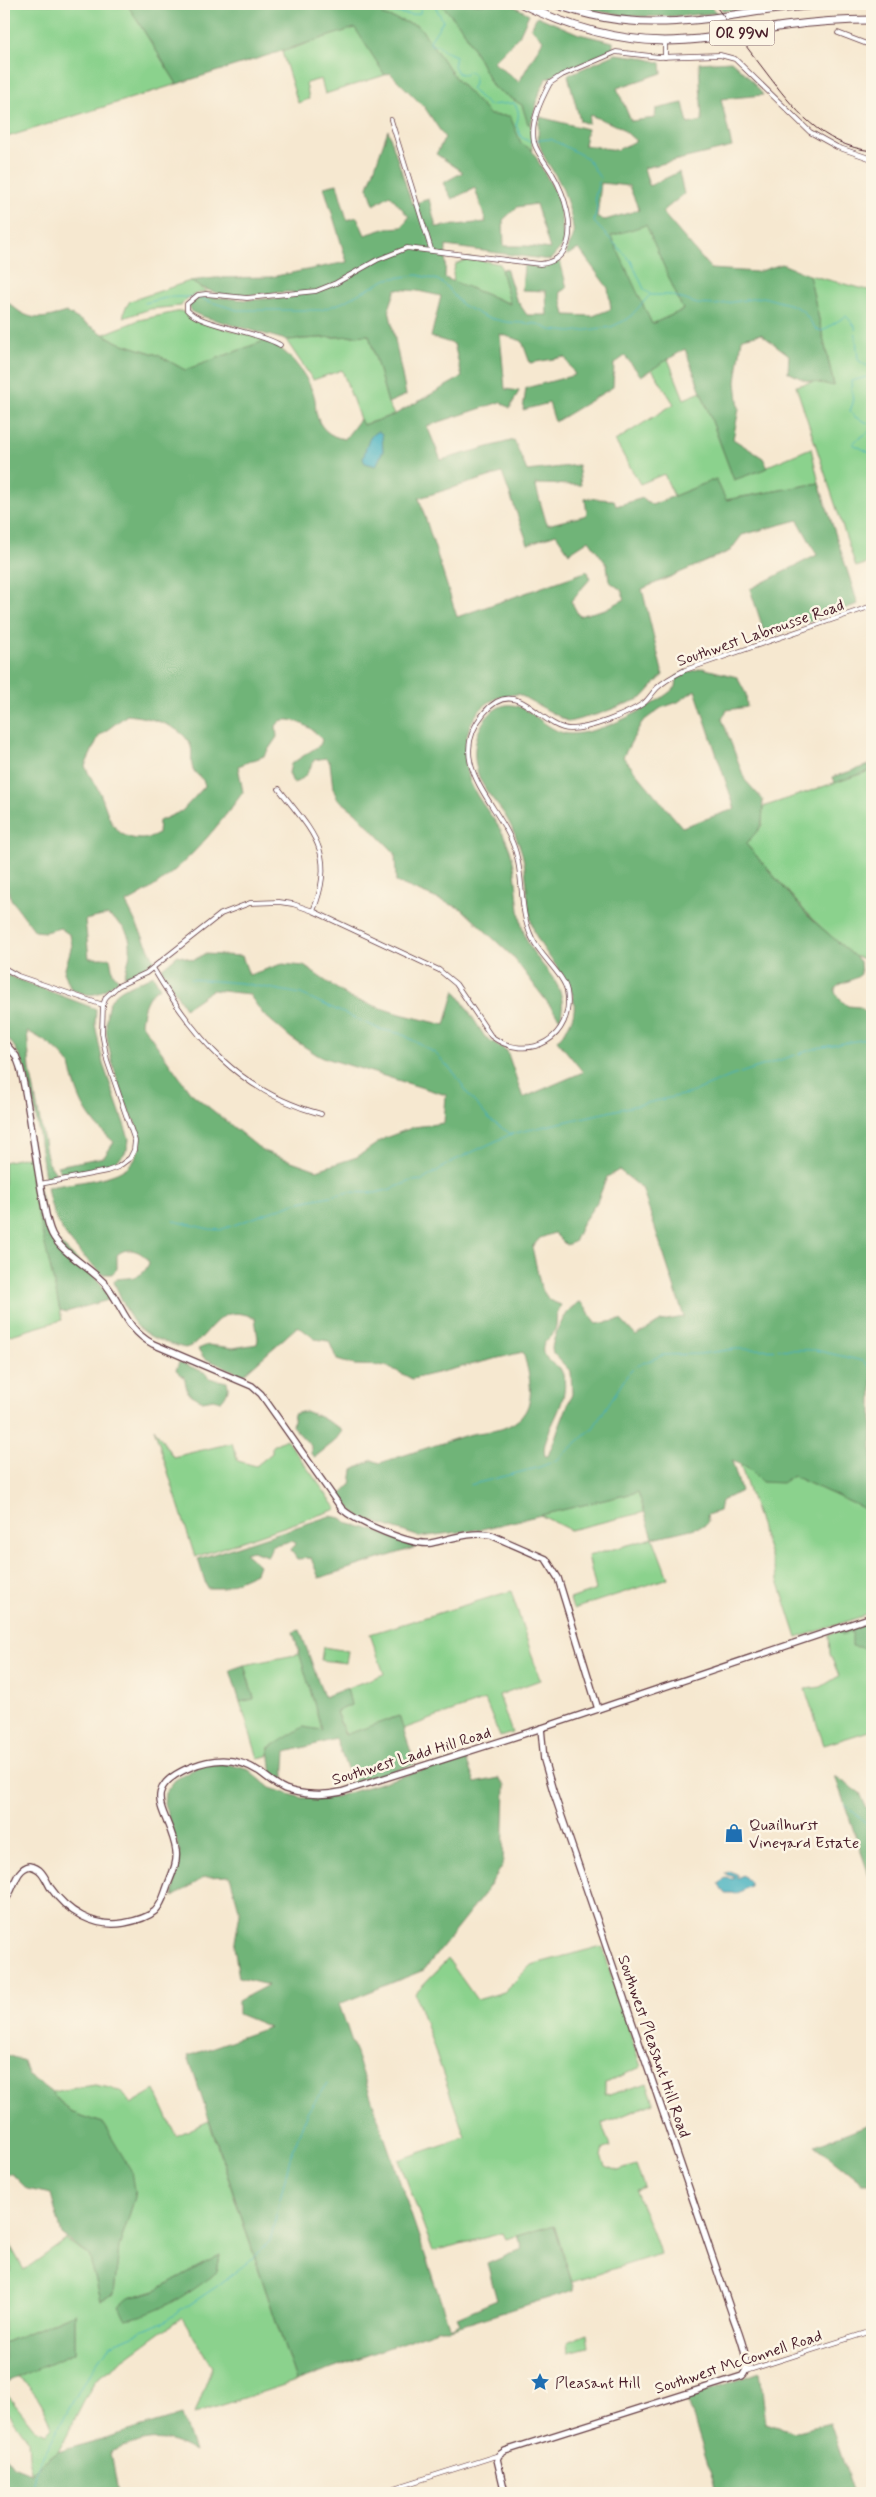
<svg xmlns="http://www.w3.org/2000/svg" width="876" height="2497" font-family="Mynerve,sans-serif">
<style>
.green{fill:#8bd28d;stroke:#6a785c;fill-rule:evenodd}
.forest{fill:#70b478;stroke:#5d6a52;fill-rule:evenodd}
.water{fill:#44b1c0;stroke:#476876}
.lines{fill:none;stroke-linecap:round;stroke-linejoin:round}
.stream{stroke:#44b1c0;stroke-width:1}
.street-casing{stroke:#643d44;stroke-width:5.5}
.secondary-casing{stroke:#643d44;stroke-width:8}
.highway-casing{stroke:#643d44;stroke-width:9}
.street{stroke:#fff;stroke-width:4}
.secondary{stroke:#fff;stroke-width:5.5}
.highway{stroke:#fff;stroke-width:7}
.rail{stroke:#4a1f2b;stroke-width:1}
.labels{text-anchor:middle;stroke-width:5;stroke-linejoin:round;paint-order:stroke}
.shield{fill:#fcf5e5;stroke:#7f5f63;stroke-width:1}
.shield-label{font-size:15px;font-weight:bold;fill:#4a1f2b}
.street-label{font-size:16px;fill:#4a1f2b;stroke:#fcf5e5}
.poi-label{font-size:16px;fill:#4a1f2b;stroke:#fcf5e5;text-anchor:start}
</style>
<rect width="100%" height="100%" fill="#fcf5e5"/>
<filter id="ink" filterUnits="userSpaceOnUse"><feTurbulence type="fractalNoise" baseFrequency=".02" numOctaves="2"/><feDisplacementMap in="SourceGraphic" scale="10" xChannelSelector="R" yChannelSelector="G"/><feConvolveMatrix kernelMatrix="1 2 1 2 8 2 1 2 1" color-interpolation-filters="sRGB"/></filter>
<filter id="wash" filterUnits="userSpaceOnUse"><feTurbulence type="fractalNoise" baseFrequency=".0096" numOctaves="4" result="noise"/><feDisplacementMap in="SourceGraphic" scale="20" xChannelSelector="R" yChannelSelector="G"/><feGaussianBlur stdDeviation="1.12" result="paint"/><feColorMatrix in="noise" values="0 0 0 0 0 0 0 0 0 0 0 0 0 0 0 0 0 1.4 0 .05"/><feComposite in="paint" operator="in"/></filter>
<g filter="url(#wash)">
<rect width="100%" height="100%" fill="#f6e8d0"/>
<g class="green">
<path d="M4,4H127L177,84L4,138Z"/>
<path d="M375,4H441L463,29L493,87L522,105L528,123L531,124L532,150L521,144L510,117L490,115L456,79L419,26L382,15Z"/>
<path d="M355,27L385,75L325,94L321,79L306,83L309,99L298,103L282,52Z"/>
<path d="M646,224L683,310L652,324L610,236Z"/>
<path d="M470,258L500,264L511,304L454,282L453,273L456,264Z"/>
<path d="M809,275L872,291V562L856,567L796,386L816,381L834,385Z"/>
<path d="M190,281L207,292C196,293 187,296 181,306L150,309L123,318L125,309L130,301Z"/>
<path d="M181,311L199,321L267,340L185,370L158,355L117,342L104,334L139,320Z"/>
<path d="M369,335L388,403L394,415L362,425L342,370L313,380L286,340Z"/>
<path d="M668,359L684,399L701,392L734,480L811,448L819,483L725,500L716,479L674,496L664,474L640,484L615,441L674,404L652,369Z"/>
<path d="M872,770V966L870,960L853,956L811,918L746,844L762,825L763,807Z"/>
<path d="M31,1156L35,1174L31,1177L62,1320L4,1337V1162Z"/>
<path d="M154,1428L173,1457L232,1443L238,1461L256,1466L272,1453V1446L286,1439L337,1509L195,1557Z"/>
<path d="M740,1464L747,1467L762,1482L793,1476L872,1512V1613L797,1638Z"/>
<path d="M638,1492L645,1512L570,1530L540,1515Z"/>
<path d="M653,1538L668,1578L573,1609L570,1599L596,1590L588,1556Z"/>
<path d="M511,1591L540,1680L499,1695L512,1733L500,1737L485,1700L403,1729L399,1716L346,1735L336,1712L351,1705L347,1688L384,1674L370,1634Z"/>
<path d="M840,1630L869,1635L872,1631V1730L824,1745L805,1689L821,1687L839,1676L830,1654L829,1634Z"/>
<path d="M323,1647L348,1651L346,1663L321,1660Z"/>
<path d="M300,1654L322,1731L269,1747L268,1756L258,1758L240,1702L254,1698L244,1665Z"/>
<path d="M602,1946L641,2067L605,2083V2094L608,2093L609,2095L647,2083L654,2103L602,2124L610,2147L603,2149L601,2156L605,2166L618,2171L636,2165L644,2187L636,2190C643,2212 654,2231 660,2254L572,2282L554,2225L506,2239L503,2233L433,2251L399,2160L465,2137L415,1993L448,1959L477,2000L504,1992L531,1965Z"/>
<path d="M95,2085L120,2090L131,2104L155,2090L176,2136L209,2121L296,2381L195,2414L212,2367L182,2317L95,2380L58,2452L30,2473L28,2440L4,2407V2391L35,2429L46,2434L52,2427C44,2405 36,2390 17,2377L75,2353V2313L4,2343V2271L10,2272V2245L24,2270L66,2240L89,2255L101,2300L114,2294L119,2247L135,2197L103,2123L70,2112L51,2092ZM220,2255L217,2272L128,2298L154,2291Z"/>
<path d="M587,2334L589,2347L568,2352L567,2342Z"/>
</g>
<g class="forest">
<path d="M127,4H375L382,15L419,26L456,79L490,115L510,116L521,143L532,150L559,199L564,244L550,260L446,246L445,278L510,304L501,270L506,268L516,299L527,315H547L546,291L522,290L524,265L545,268L560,261L567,288L560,292L565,315L593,316L611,309L608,288L579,249L567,255C566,248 571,244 573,237C575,228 569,208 566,199C557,165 531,157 540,117L587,129L584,145L617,150L636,141L620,127L590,115L588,124L580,121L568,75L616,54L640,57L661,63L662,73L617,88L631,121L655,118L656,109L683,103L688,124L702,121L699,63L731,61L748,76L763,95L721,99L732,147L644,168L649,186L679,172L684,194L662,212L711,269L757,272L782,264L809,275L834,386L804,380L788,372L789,355L761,334L742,338L736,382L739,409L733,439L763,458L768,468L734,480L685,349L641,376L625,356L614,364L613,387L555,422L549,403L523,410L526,388L575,375L565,357L530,363L522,341L500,334L505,389L519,391L510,408L500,402L427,426L441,460L514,440L527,471L578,465L581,485L535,484L547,525L587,515L585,498L614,500L616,506L643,498L652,505L716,479L726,500L819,483L858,604L766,637L750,589L817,555L798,520L742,535L730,551L642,589L663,675L642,698L599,714L569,722L518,694C510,695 500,696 493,700C462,716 459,761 473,788C484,810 502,825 510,850C520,880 514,913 528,943C541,970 571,985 560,1019L513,957L462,909L396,882L395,853L355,812L337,798L333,788L330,763L326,758L314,760C309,770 306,780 293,783L289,773L291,764L320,745L322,740C315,729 294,716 280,721L276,726L277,737L264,756L238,766L243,792C211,836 175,879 126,903L155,961L136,972L124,976C133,949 136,931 107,915L85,920L89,958H110L113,973L119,980C99,993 96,1000 71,989L64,972L72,945L70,935L60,928L45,932L35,931L11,899L4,877V300C10,303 14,308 20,312C36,322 50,317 66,312L117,342L158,355L185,370L267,340C287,350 305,371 313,393C316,399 315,405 316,412C319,428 330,437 345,439L360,419L363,425L394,415L462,377L454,344L431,337L441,296L418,291L396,289L389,309L406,395L388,403L369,335L286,340L201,316L192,312L189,305L194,299L202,296L247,300L294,297L293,292C251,292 229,305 190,281L215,278L271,277L347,262L324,187L337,184L347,220L357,217L365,235L387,228L402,227L409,217L390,195L374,205L368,187L388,130L412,204L429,199L436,227L486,222L475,188L452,199L443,183L463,172L436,154L445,138L425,108L390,73L385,75L355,28L177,84ZM601,183L629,186L639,210L605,220L597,218ZM536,204L550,249L527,246H504L503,220L517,207ZM646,225L683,310L652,324L611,236ZM502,473L528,544L556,534L569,553L589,540L607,565L609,581L621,590L625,599L606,609L579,616L571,601L590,579L588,571L457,617L419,498ZM127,715C147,717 180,724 190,744C194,752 189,763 194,771C198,777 204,778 205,786L182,811L159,821L158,834C151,839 141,840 132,838C110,833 108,811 100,793C96,784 89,776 85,766L99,736Z"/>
<path d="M441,4H510L529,14L519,36L493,62L519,82L543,40L531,28L537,16L579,34L613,42V50L546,79L540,91L531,124H528L522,105L493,87L463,29Z"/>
<path d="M575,4H708L717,13C668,17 621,21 575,4Z"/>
<path d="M718,4H780L723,11Z"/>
<path d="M702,668L737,677L746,694L747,707L727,710L722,719L745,780L763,800C762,829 764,823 746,844L810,918L860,961L861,974C850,985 817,983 848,1006L860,1007L872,1017V1512L793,1476L782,1483L762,1482L747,1467L732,1461L741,1491L721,1501L719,1511L707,1515L708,1521L704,1526L653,1538L638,1492L482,1529L420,1537L362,1518L353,1511L340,1495L351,1484L353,1470L372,1460L380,1463C409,1454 438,1444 467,1435C478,1432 490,1432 501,1429C540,1416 532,1383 523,1352L412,1379L387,1366L354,1365L337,1360L329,1341L315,1339L298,1326L243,1375L204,1358L198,1349L208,1345L233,1348L257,1344L258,1339L255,1318C213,1299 210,1343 185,1348C135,1335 134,1328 114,1282L116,1279C131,1277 142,1280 149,1263C144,1251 127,1245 117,1255V1269L112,1274H102C74,1247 53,1228 47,1187C66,1184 105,1180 121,1171C133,1165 140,1153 140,1140C139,1127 131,1115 126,1104C117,1080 95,1019 113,997C122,986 140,983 153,975L160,987C146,995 143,1007 141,1023L190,1092L263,1151L317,1170L357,1157L385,1138L414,1127L444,1123L446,1095L319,1056L291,1038L262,1013L249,994L212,990L185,1008L161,969L178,955L194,960L204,954L242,956L249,975L282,964L304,966L350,998L396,1013L445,1025L455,990L485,1037L507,1051L523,1098L583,1072L557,1040C601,996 549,969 534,931C525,906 529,879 522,853C518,840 512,827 505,815C498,805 489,796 483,785C471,765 472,735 487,717C518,682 540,733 570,734C601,734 653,707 676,687L677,676ZM695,690L735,809L682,827L623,757L642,722L661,708L678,702ZM619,1170L642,1188L684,1317L661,1321L636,1336L621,1320L596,1324C589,1317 589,1307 580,1302C566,1308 554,1334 552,1348L553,1353L571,1372L572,1394L548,1456H545C538,1434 578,1398 560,1368C551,1362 536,1354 546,1341C548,1338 553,1335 554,1332C559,1322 553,1317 561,1305L549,1300L541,1288L532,1247L540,1238L554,1233L566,1245L574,1242L583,1222L597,1202L607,1177Z"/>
<path d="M872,764V770L835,783L833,777Z"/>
<path d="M4,974L96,1009L95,1024L103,1064L129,1138C129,1170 86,1169 62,1174L57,1166L104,1157L114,1142C86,1118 78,1100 70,1065C60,1050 43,1039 27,1031L30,1070L48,1162L57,1175L45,1177C38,1138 34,1059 4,1035Z"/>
<path d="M35,1174L50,1234L96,1278L112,1299L66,1312L60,1310L30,1180Z"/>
<path d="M179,1362L206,1373L209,1378L227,1382C230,1389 226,1396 221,1401L213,1399L203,1401L188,1393L184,1377L176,1370Z"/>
<path d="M305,1411L320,1417L340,1428L342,1431L334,1442L315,1457L311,1454V1446L292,1426L294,1414Z"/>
<path d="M330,1516L341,1518L350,1524L373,1530L417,1547L319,1578L311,1558L297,1559L291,1550L295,1544L293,1541L273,1545L268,1556L252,1551L245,1553L259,1565L256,1573L223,1588H207L198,1559Z"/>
<path d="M872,1620V1631L865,1648L852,1646V1632L842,1635L840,1630Z"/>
<path d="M300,1630L324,1697L347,1688L351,1705L336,1712L345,1735L399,1716L415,1764L353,1785L336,1739L286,1752L284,1780L272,1776L269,1748L303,1727L322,1730L293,1632Z"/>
<path d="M244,1665L254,1699L240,1702L230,1670Z"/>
<path d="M465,1757L475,1783L499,1778L505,1785L503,1865L482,1897L424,1970L339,2004L450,2328L460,2323L457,2317L497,2300L487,2264L522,2249L517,2236L554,2225L574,2290L450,2329H440L296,2381L188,2056L270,2027L238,2014V2001L268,1985L239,1978L234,1947L240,1913L230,1876L205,1877L173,1897L180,1851L164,1804L165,1793L175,1780L196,1768L212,1762L228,1764L249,1770L270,1788L302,1798L335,1797Z"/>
<path d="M835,1776L860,1793L866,1807L872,1814V1884Z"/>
<path d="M4,2054L24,2061L28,2075L51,2092L70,2112L103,2123L131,2170L135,2197L119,2247L114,2294L101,2300L89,2255L62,2235L51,2194L27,2189L12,2174H4Z"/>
<path d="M872,2123V2183H862L815,2145Z"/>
<path d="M220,2255L217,2272C188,2293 161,2314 125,2319L119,2306L128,2298L154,2291Z"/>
<path d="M75,2313V2353L4,2383V2343Z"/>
<path d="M760,2372L766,2423L794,2432L830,2423L854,2493H717L687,2398Z"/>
<path d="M182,2415L194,2452C162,2432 144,2439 111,2452L118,2493H4V2454L13,2466L30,2473L58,2452Z"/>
</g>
<g class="water">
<path d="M378,431L382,434L383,451L376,466L365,463L363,459C366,449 367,436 378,431Z"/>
<path d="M729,1871L737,1874V1878L743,1875L750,1882V1886L738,1893H724L719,1884L725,1878L733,1879L734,1877L725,1874Z"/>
</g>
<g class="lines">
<g class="stream">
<path d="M382,4L380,9L385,13C398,10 408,18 420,13L421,4"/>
<path d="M434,4L443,21L430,41L431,45H438L444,51L456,56L454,66L458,73L465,75L468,71L474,75V84L471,89L488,105L514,103C520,111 519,116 516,125L521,137L528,141L551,139L587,158L600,178L595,197L597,208L594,222L631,261L644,289L651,295H671L697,304L715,305L763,297L792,305L802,310L816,329L822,331L846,316L855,326L858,360L872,369"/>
<path d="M198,298L237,310H321L341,303L387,279L417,275L438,280L446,286L462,305L485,317L506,322L538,324L550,330L571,332L611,327L628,319L650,295"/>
<path d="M145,303L170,297H194"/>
<path d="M872,372L871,376L851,381L853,403L850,411L855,417L872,425"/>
<path d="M872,428C868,436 858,436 853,444L872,454"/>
<path d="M190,979L241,983L301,994L379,1029L402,1034L435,1053L455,1074L470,1097L490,1120L511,1134"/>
<path d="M174,1221L209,1229L220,1230L295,1203L350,1192L375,1193L391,1189L411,1181L423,1180L451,1162L511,1134L691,1093L731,1076L817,1048L872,1038"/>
<path d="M470,1485L540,1467L557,1460L593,1428L628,1374L636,1366L663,1355L700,1354L735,1349L815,1350L863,1361L872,1369"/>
<path d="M844,1804L872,1828"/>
<path d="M31,2493L35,2472L49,2445L81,2387L110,2345L165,2321L216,2287L248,2262L270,2241L290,2158L307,2113L327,2083"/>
</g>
</g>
</g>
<g filter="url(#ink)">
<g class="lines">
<g class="street-casing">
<g id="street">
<path d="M838,33L872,46"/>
<path d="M665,41V57"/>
<path d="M391,120L431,249"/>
<path d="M280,345C258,331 200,326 187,310V304L198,295L206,294L247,298L316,291L336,283L377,260L407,248L540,264C551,263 560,258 565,249C576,228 564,194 553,175C547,164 537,154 534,142C530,122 541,100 550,83L562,75L616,52L659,57L720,55L735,59L810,132L837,147L872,159"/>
<path d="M279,789C313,833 337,853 313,911"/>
<path d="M4,968L18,976L103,1005"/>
<path d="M153,968C195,1039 239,1092 321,1114"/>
<path d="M40,1184L107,1171L118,1167L130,1158L134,1150L135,1141L107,1060L102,1033L103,1005L106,997L118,986L146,973L221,914L250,903L279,902L293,904L313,911L439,970L456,984L491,1036C528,1064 575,1038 567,991C564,975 540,956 532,938C519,911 524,881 516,853C503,805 441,765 484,713C517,673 541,729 570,729C590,729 628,714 644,703C649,699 652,693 657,688C665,680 675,675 685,670L872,606"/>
<path d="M746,2371L872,2331"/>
<path d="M379,2493L499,2455"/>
</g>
</g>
<g class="secondary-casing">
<g id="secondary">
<path d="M4,1042L16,1056L20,1067C30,1108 34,1152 42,1194C45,1207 46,1222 52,1234C62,1254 92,1268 107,1286C124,1309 126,1329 153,1344L252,1386L261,1394L342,1509C357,1522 411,1546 431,1543C451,1539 470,1531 491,1535L546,1559L558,1578L598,1709"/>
<path d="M4,1901C15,1891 14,1869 30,1866C42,1868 45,1878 50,1887C67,1912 94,1928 124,1923C135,1921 147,1918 155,1911C162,1904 164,1895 167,1887C171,1876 178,1863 176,1851C172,1815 134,1790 191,1767C215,1757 239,1758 260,1772C268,1778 276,1785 285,1789C302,1795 324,1796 341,1792L536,1730L872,1617"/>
<path d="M505,2493L497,2459L499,2455L505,2451L742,2376C754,2366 736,2327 732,2314L553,1791L544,1760L541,1728"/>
</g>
</g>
<g class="highway-casing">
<g id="highway">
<path d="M522,4C566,26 614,40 664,41C705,41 745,32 785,26C814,22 843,20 872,20"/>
<path d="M555,4C660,43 733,7 837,4"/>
</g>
</g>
<use href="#street" class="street"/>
<use href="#secondary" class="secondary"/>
<use href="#highway" class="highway"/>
<path class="rail" d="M714,4C731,26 748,49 765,71C794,109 821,145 872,151"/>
</g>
</g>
<defs>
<g id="shop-bare" transform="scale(1.5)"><path d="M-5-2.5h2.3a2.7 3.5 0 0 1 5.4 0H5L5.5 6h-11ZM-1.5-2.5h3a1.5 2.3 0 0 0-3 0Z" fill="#1f6fb2" stroke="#fcf5e5" stroke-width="2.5" paint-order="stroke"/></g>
<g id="sight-bare" transform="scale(1.5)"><path d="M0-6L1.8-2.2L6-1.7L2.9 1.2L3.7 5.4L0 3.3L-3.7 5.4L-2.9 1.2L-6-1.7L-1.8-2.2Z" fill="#1f6fb2" stroke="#fcf5e5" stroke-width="2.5" paint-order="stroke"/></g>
</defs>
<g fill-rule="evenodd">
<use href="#shop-bare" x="734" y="1833"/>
<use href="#sight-bare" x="540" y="2382"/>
</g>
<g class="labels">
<rect class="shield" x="709.5" y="20.5" width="65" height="25" rx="4"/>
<g class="shield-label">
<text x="742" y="38">OR 99W</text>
</g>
<g class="street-label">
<text transform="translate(760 632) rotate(-19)" y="6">Southwest Labrousse Road</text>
<text transform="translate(411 1755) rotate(-17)" y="6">Southwest Ladd Hill Road</text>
<text transform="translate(655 2046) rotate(71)" y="6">Southwest Pleasant Hill Road</text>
<text transform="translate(738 2361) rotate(-18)" y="6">Southwest McConnell Road</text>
</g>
<g class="poi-label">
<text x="749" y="1830">Quailhurst<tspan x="749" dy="18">Vineyard Estate</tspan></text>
<text x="555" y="2388">Pleasant Hill</text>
</g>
</g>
<rect width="876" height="2497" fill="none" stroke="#fcf5e5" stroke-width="20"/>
</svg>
